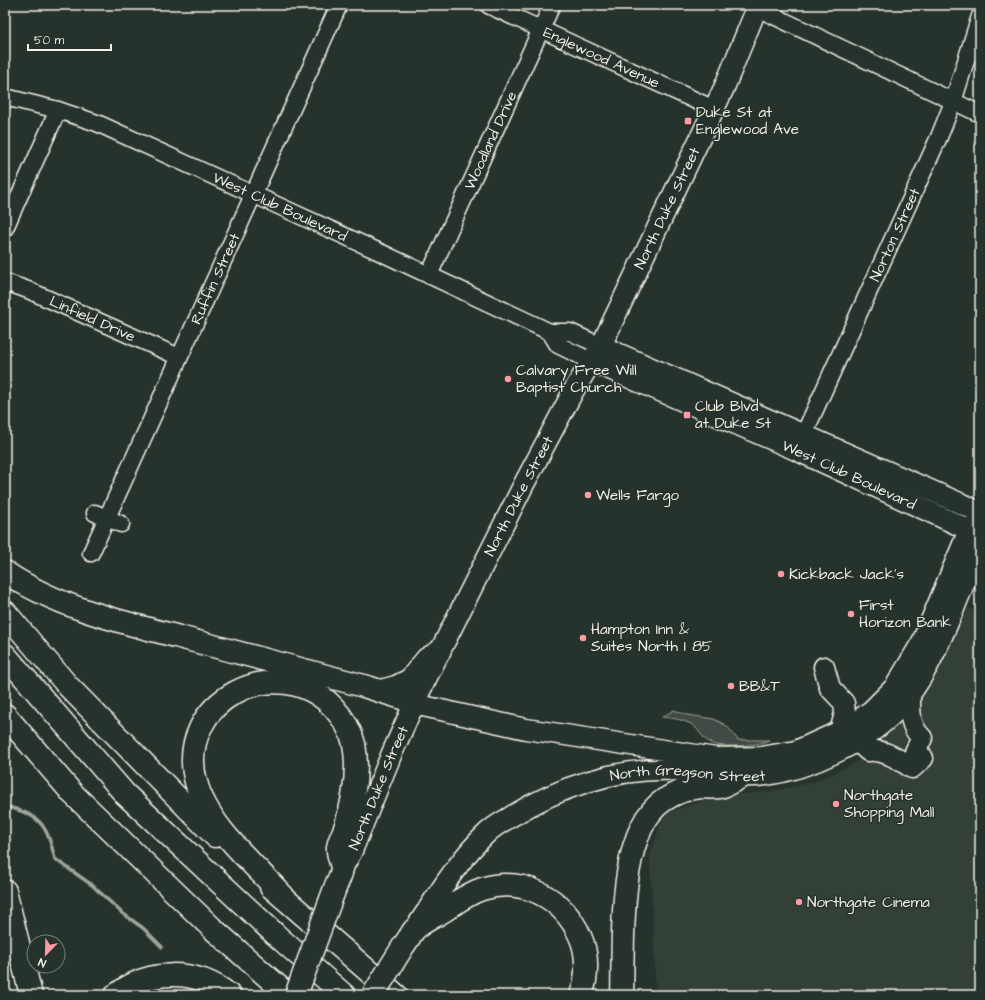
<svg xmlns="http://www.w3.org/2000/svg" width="985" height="1000" font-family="'Architects Daughter',sans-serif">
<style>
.built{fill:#333f39}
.green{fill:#414b45;stroke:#9a9e96}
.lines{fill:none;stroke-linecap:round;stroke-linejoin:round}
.stream{stroke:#9fa39b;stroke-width:3.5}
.minor-casing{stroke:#f4f1e8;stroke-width:19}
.major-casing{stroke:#f4f1e8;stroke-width:23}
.highway-casing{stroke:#f4f1e8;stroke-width:25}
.minor{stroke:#26332d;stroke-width:16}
.major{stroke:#26332d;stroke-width:20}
.highway{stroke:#26332d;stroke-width:22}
.highway-bridge-casing{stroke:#f4f1e8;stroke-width:25;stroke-linecap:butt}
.highway-bridge{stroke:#26332d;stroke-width:22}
.poi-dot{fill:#ff9aa2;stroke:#26332d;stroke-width:1.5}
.labels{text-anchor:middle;stroke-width:3;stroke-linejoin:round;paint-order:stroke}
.street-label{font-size:15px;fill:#f4f1e8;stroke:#26332d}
.poi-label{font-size:15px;fill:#f4f1e8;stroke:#26332d;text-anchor:start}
</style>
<rect width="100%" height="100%" fill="#26332d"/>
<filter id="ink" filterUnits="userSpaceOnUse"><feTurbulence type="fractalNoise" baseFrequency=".025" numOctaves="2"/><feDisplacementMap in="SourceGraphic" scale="8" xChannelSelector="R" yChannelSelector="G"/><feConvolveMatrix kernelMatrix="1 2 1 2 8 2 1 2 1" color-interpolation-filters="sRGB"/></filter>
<g filter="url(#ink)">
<path class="built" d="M962,605L980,613V995H656L650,857L664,813L719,796L765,792L814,782L855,763L908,715Z"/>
<path class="green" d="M674,710L687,715L714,719L727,726L738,740H769C758,746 725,748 713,744C704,741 701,733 695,727C687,720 673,718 662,717Z"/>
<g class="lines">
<path class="stream" d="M5,806C41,816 46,823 55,859L92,885L122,913L143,928L162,947"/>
<g class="minor-casing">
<g id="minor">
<path id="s1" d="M488,5L714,109"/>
<path d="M757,8L980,114"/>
<path id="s2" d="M5,97L58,110L97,123L384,254L550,332H570L601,346"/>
<path d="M5,228L58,110"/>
<path id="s3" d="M429,275L552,5"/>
<path id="s4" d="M5,282L28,290L179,357"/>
<path d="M550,332L558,345L591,361"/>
<path id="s5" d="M799,445L939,137L953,102L980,16"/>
<path d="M95,513L121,524"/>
<path id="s6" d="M91,553L339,5"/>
</g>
</g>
<g class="major-casing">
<g id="major">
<path d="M601,346L980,512"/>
<path id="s7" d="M591,361L796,450L969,530L980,532"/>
<path d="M824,667L830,688L844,703L845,713L840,732"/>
<path d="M910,695C910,711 909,726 922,738L915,752"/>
<path d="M414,704L526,729L716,758L761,757L796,751L849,727L872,710L895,687L922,642L969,530L980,520"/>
<path d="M856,740L868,751C884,749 898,759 912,768L923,758"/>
<path id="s8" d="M342,869L352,851L392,753L419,693L524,484L574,390L601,346L724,88L758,5"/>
<path id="s9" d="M415,929C437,896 458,860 487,833C494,826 504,821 512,816C559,787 616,768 672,770C703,772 735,779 766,775C809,769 865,743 896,711C923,683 938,646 953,611C962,589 971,567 980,545"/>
</g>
</g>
<g class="highway-casing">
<g id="highway">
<path d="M5,572C58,608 122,622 183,638C243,654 304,670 364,686L402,698L414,704"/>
<path d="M5,612L68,686L215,836"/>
<path d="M5,655L125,794L276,935L344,995"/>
<path d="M381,691L396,687L410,680L427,659L439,652"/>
<path d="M5,715L73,794L212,928L288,995"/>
<path d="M271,887L396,995"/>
<path d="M5,891L31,995"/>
<path d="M283,896C254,864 207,825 196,782C174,701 278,648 334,708C343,718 351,730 354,744C359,771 354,799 346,825C344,832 339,840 338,847C337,854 341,861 342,868C342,874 337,882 335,888"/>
<path d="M404,945C408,940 411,934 414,930C422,922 436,916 445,910C457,902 469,893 482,889C523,876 563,898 580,936C588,953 588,977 581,995"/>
<path d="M116,995C148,969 196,968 229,995"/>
<path d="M622,995C624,943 616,832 664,800C675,793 689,788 701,787C707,787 714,788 720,787C728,785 737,779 744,775"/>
</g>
</g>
<use href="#minor" class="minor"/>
<use href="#major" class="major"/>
<use href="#highway" class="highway"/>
<g class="highway-bridge-casing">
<g id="highway-bridge">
<path d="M296,995L335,888"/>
<path d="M373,995L404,945"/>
</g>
</g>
<use href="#highway-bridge" class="highway-bridge"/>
</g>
</g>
<g class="poi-dot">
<rect x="684" y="117" width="8" height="8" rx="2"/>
<circle cx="508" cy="379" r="4"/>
<rect x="683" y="411" width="8" height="8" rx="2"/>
<circle cx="588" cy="495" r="4"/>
<circle cx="781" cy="574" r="4"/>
<circle cx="851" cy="614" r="4"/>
<circle cx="583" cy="638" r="4"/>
<circle cx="731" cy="686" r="4"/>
<circle cx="836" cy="804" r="4"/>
<circle cx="799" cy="902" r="4"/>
</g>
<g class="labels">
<g class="street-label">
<text dy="5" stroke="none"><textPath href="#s1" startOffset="125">Englewood Avenue</textPath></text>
<text dy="5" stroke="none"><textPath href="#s3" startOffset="148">Woodland Drive</textPath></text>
<text dy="5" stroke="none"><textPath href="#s2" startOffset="297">West Club Boulevard</textPath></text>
<text dy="5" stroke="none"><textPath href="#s8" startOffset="737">North Duke Street</textPath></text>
<text dy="5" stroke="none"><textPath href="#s5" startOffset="231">Norton Street</textPath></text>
<text dy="5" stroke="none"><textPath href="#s6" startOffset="301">Ruffin Street</textPath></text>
<text dy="5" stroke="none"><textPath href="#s4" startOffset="95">Linfield Drive</textPath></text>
<text dy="5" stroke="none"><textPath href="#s7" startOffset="282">West Club Boulevard</textPath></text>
<text dy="5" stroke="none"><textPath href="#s8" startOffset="413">North Duke Street</textPath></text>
<text dy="5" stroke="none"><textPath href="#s9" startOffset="335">North Gregson Street</textPath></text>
<text dy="5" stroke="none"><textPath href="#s8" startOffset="89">North Duke Street</textPath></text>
</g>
<g class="poi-label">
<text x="696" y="117">Duke St at<tspan x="696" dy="17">Englewood Ave</tspan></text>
<text x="516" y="375">Calvary Free Will<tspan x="516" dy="17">Baptist Church</tspan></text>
<text x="695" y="411">Club Blvd<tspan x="695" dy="17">at Duke St</tspan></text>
<text x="596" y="500">Wells Fargo</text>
<text x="789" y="579">Kickback Jack's</text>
<text x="859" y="610">First<tspan x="859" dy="17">Horizon Bank</tspan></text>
<text x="591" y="634">Hampton Inn &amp;<tspan x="591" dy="17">Suites North I 85</tspan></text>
<text x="739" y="691">BB&amp;T</text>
<text x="844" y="800">Northgate<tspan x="844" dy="17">Shopping Mall</tspan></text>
<text x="807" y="907">Northgate Cinema</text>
</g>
</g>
<rect width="985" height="1000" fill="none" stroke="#26332d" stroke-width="20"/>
<rect x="10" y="10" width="965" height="980" fill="none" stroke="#f4f1e8" stroke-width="1.5" filter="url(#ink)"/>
<g transform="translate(46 954) rotate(203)"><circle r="19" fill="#26332d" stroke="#787f78"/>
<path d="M0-3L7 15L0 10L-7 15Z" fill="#ff9aa2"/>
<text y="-6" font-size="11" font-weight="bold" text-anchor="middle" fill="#f4f1e8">N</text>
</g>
<path d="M28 44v6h83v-6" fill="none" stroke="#f4f1e8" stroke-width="2"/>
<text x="34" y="44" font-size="12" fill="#f4f1e8" stroke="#26332d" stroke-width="3" paint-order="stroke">50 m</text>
</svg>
